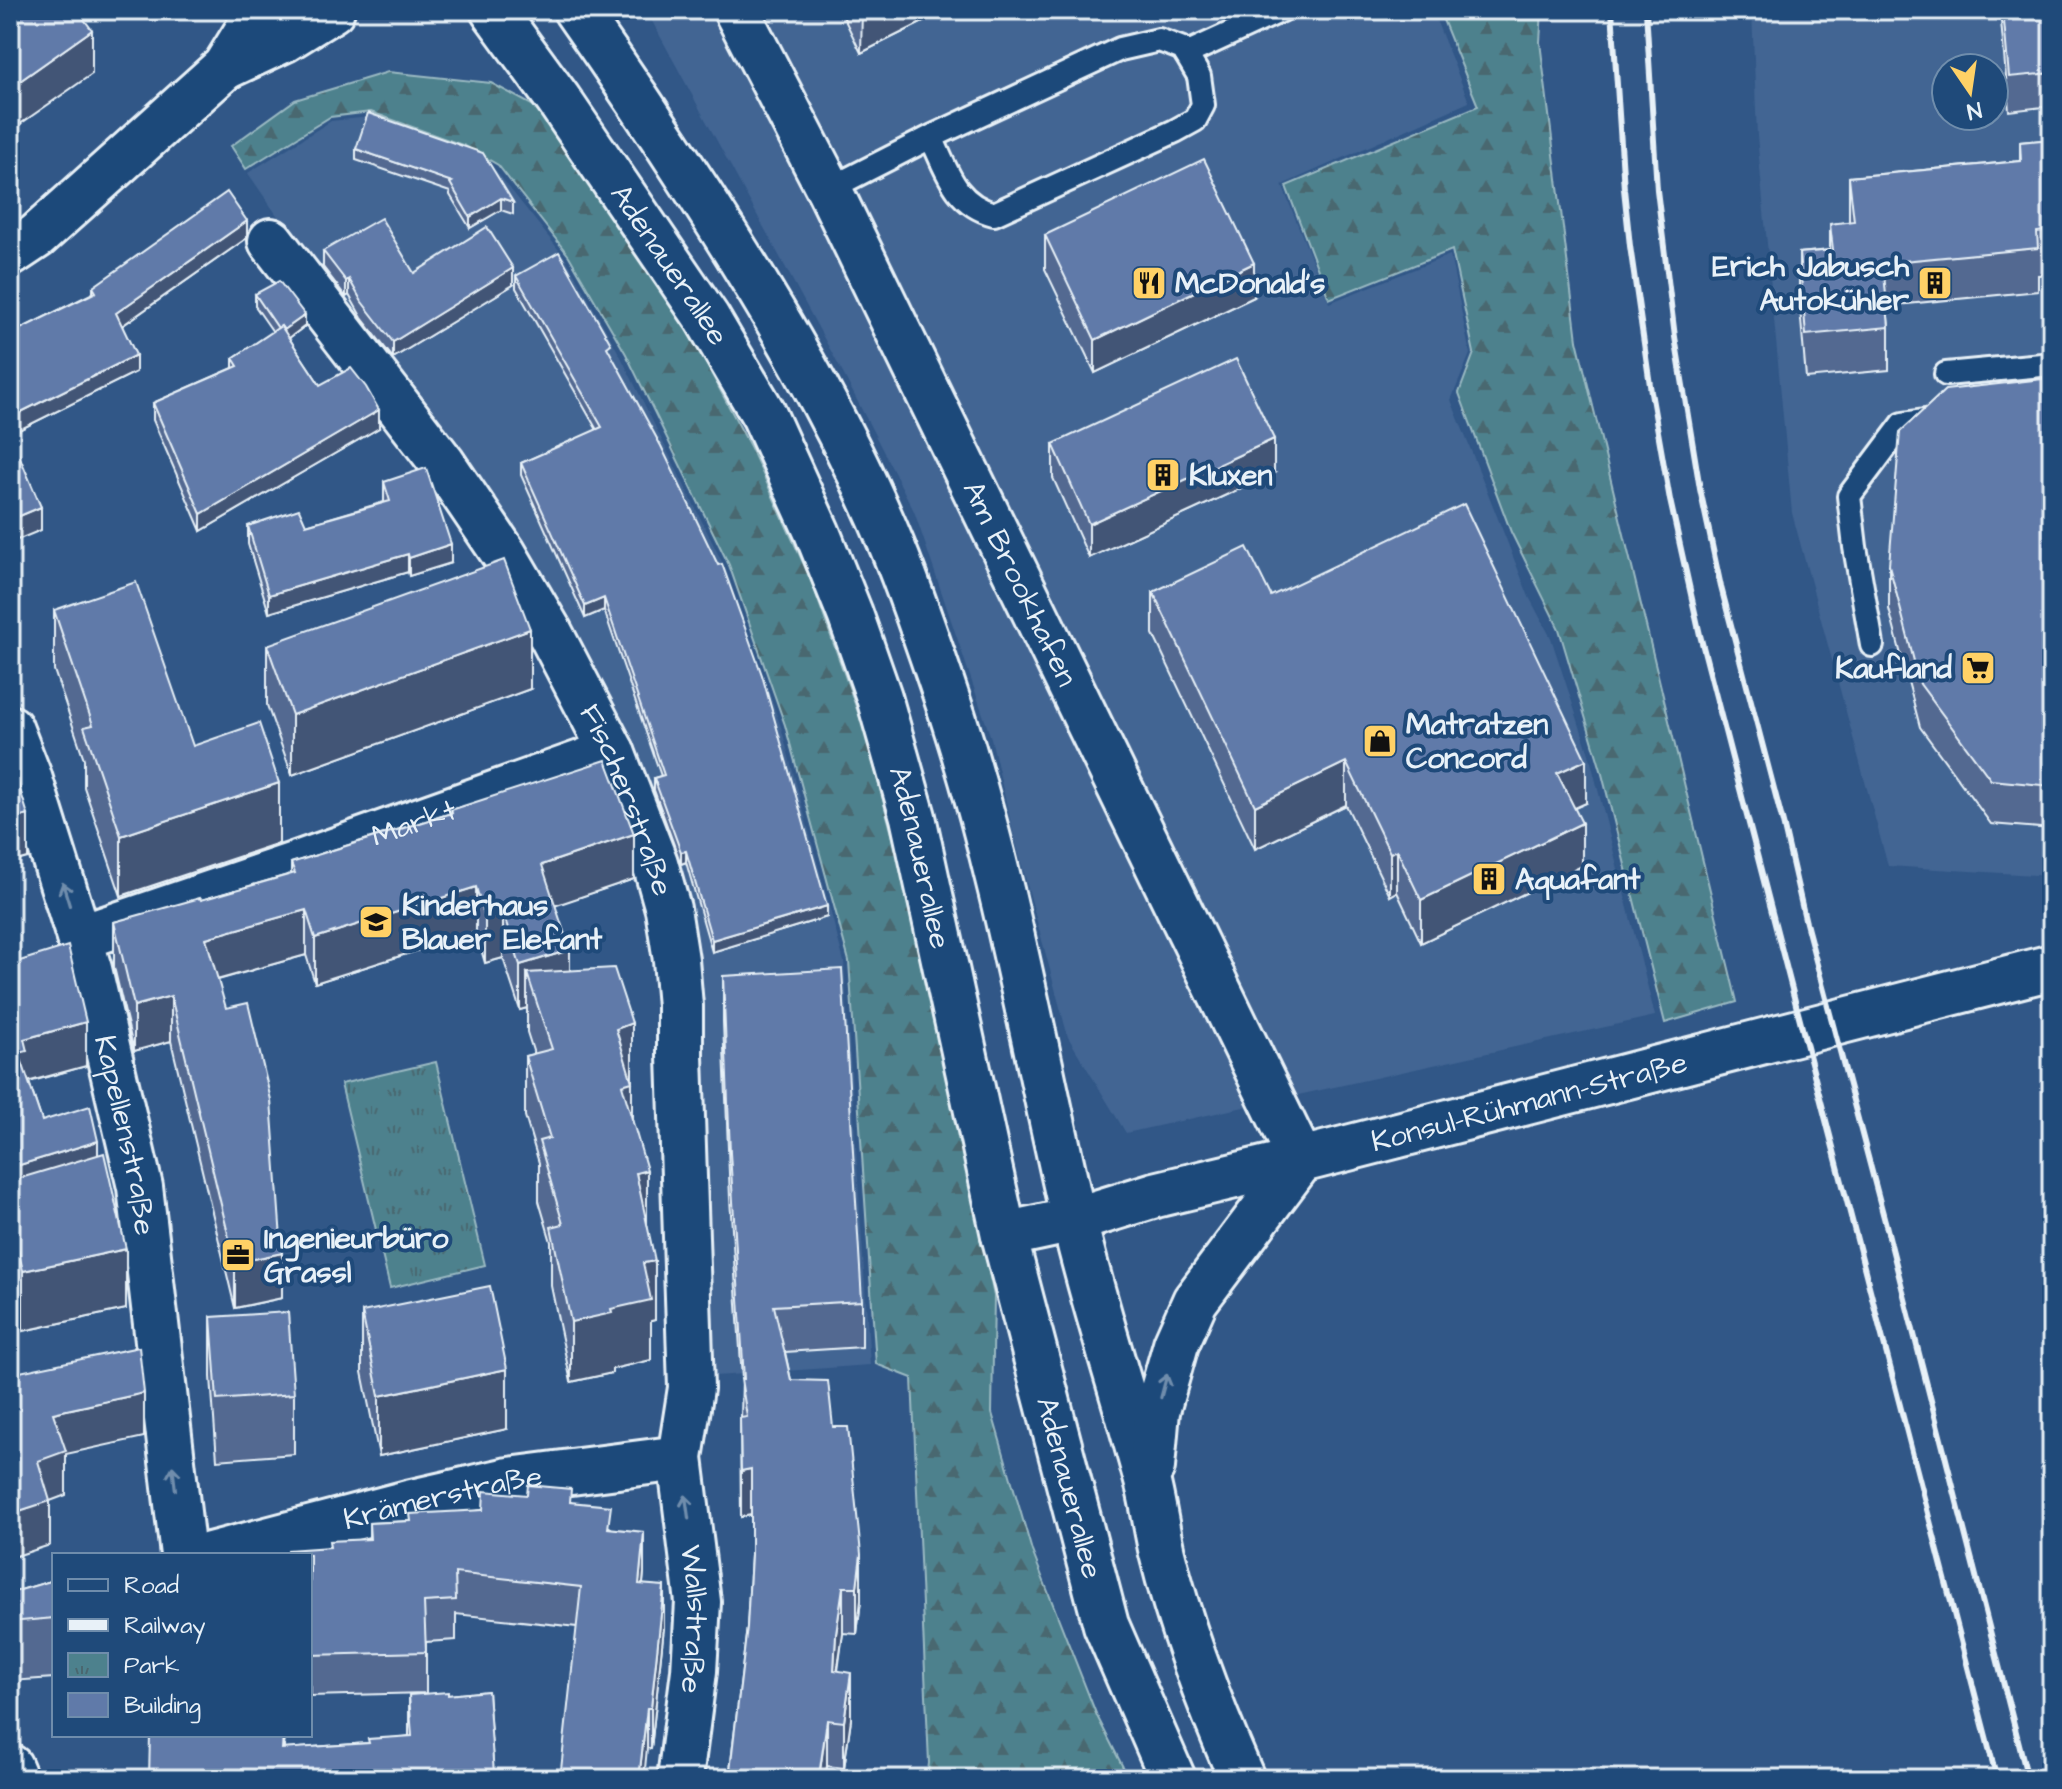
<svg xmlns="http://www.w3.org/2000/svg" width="2062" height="1789" font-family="'Architects Daughter',sans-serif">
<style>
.built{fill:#426593;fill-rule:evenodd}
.forest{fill:url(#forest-firs);stroke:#9ab9c2;stroke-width:2}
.park{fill:url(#park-tufts);stroke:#9ab9c2;stroke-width:2}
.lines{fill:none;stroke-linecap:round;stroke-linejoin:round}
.lane-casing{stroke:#e8f1f8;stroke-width:28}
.street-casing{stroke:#e8f1f8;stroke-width:50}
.secondary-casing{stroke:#e8f1f8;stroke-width:50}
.lane{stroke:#1f4a7a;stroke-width:22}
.street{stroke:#1f4a7a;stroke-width:44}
.secondary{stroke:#1f4a7a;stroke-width:44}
.rail{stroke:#e8f1f8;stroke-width:6}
.wall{fill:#536991;stroke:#e8f1f8;stroke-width:2}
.shaded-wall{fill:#435576;stroke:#e8f1f8;stroke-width:2}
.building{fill:#607aa9;stroke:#e8f1f8;stroke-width:2}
.oneway{stroke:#6f8dac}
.labels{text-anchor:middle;stroke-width:8;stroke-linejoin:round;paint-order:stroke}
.street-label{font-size:30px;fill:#e8f1f8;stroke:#1f4a7a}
.poi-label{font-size:30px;font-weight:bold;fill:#e8f1f8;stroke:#1f4a7a;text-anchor:start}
</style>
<defs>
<pattern id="forest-firs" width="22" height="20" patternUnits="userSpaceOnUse" patternTransform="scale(2)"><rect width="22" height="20" fill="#4d818d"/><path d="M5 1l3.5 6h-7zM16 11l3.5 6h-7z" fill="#4a676f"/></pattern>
<pattern id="park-tufts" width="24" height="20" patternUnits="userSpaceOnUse" patternTransform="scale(2)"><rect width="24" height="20" fill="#4d818d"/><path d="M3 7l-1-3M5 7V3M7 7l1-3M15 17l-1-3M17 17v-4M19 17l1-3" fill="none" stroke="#4a676f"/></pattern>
</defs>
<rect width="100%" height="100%" fill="#315787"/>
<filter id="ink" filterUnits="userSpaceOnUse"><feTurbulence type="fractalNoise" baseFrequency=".0125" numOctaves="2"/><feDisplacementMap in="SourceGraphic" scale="16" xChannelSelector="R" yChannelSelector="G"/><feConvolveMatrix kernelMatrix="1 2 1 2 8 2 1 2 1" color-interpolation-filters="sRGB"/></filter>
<g filter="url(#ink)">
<g class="built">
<path d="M646,10H1432L1469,102L1282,185L1329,303L1450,255L1470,354L1451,400L1529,597L1551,638L1589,754L1655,1016L1126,1133L1068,1037L1013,832L991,738L914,511L845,377Z"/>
<path d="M1752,10H2052V876L1888,866L1792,513L1757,136ZM1946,68H1994V116H1946Z"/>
<path d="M371,117L463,151L496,171L566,259L621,357L725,568L781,727L844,962L870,1365L715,1376L697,1188L638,763L547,580L364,342L248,173L331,121Z"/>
</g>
<g class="forest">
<path d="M1439,10H1542L1540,42L1577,340L1737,1002L1665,1023L1601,770L1559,629L1511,532L1459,393L1474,353L1452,250L1329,299L1286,186L1478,106Z"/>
<path d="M388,72L491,83L534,106L599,188L666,288L751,448L811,580L865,732L902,872L936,1021L994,1296L992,1413L1032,1551L1097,1716L1129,1779H927L929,1763L912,1378L876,1364L849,961L785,725L729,565L626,354L569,256L498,165L465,146L371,112L330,117L246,169L231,146L295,100Z"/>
</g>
<path class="park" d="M436,1062L485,1265L390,1288L341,1084Z"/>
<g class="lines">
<g class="lane-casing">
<g id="lane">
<path d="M1186,54L1282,10"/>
<path d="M829,189L931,137L1120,49L1159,40L1183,49L1199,76L1203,105L1195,120L1175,131L994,214C955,204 947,171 931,137"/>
<path d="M1946,374L2052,364"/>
<path d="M1872,645L1855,547L1849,496L1903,424L1939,419"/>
</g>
</g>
<g class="street-casing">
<g id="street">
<path id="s1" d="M736,10L829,189L1301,1160"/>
<path id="s2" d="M271,241L443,464L504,554L549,631L612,752L655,863L668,909L676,960L680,1006V1056L691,1388L680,1458L698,1602L694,1671L680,1779"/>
<path id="s3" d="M10,728L29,777L89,969L140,1187L183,1555"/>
<path id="s4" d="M79,938L297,864L612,752"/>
<path id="s5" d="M210,1555L408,1503L509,1480L680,1458"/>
<path d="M10,1767L15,1779"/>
</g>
</g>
<g class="secondary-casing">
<g id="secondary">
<path id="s6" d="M493,10L558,99L707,318L764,415L817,532L850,614L879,697L913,817L1004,1235L1106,1625L1173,1779"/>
<path d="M576,10C618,70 659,131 699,193C771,305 841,422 892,546C915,602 934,660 953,717C1006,881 1035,1052 1074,1220C1095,1310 1125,1398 1149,1488C1154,1509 1157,1532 1162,1553C1181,1631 1210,1706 1242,1779"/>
<path d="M225,67L285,39L332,10"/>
<path d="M10,254L37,236L225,67L260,10"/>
<path id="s7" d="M1004,1235L1074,1220L1155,1195L1301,1160L2052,967"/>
<path d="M1152,1467L1157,1411L1176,1344L1195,1301L1301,1160"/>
</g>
</g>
<use href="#lane" class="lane"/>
<use href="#street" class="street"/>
<use href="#secondary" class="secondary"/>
<g class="rail">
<path d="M1612,10L1624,189L1630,246L1651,392L1670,500L1700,635L1997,1779"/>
<path d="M1646,10L1657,190L1675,337L1700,489L1721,587L1783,823L1806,923L1886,1225L2028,1779"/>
</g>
</g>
<g class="wall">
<path d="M840,10H947L861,53Z"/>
<path d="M2000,10H2052V106L2009,111Z"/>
<path d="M2052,139V274L2038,275V291L1887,306L1889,327V370L1806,378L1799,297V253L1830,250V224L1849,222V177L2020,161V142Z"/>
<path d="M356,149L513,202V214L501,210L470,228L450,195V192L356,160Z"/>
<path d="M1045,235L1254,297L1095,373L1045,269Z"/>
<path d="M247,238L122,326L136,372L17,431L10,418V334L93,293V287Z"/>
<path d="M323,251L414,273L513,285L393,358L362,318L349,295L346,297L323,267Z"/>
<path d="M516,276L611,355L827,917L712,952L686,862L681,864L654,790V778L661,776L604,610L585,618L521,475V463L597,430L516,288Z"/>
<path d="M255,294L305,326L289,338L320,385L379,428L201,531L153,420V403L233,368V358L273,332L255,306Z"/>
<path d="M2052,378V829L1991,824L1920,727L1889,609V565Z"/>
<path d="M1053,444L1274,473L1089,558L1053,478Z"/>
<path d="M384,482L451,563L409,576L408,572L269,613L248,544V526L306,525L384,502Z"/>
<path d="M1153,592L1271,596L1586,803L1574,808L1582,866L1421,943L1397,892L1390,896L1346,805L1255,849L1153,634Z"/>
<path d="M54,610L193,746L279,843L121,896L84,787V759L54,670Z"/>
<path d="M267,645L530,689L292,775L267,705Z"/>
<path d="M451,810L634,879L555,905L570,970L632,1023V1119L647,1224L655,1320L651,1321V1360L612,1369V1373L571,1382L551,1286V1242L539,1201V1163L525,1116V1056L534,1054L527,1032V1008L520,1010L503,958L485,963L476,932L315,983L306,955L218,980L282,1298L235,1308L171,1041L134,1051L114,967V922L201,900L291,874V863L451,813Z"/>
<path d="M10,964L86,1066L29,1082L42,1121L98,1155L126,1309L23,1331L10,1273Z"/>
<path d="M723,976L862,1301V1347L785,1352L791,1380L833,1427L861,1600L857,1634L843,1633L838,1671L851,1719L844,1768L827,1766L825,1779H729L747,1627L751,1555V1515L741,1517L740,1418H741L742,1379L730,1199L723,1022Z"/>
<path d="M362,1312L507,1429L379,1456L362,1372Z"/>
<path d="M211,1317L294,1394V1454L217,1460L211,1377Z"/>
<path d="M571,1502L611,1528L644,1572L643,1584L664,1627L651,1749L647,1748L577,1627L456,1614V1640L426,1642V1693L310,1696V1555L329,1547L369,1539V1523L410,1521L483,1510Z"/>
<path d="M54,1580V1678L10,1681V1593Z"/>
<path d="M488,1691L494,1779H149L285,1749L368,1743L409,1736V1695H448Z"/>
</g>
<g class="shaded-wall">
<path d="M862,10H947L861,53Z"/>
<path d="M92,30V74L10,131V88Z"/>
<path d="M501,198V210L470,228V217Z"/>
<path d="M247,221V238L116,330V313Z"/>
<path d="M1254,263V297L1095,373V340Z"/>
<path d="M513,268V285L393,358V342Z"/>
<path d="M349,279V295L346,297V281Z"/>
<path d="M305,315V326L281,344V332Z"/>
<path d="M136,355V372L17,431V414Z"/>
<path d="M379,410V428L201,531V514Z"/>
<path d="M1274,439V473L1089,558V524Z"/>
<path d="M41,507V530L10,543V520Z"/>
<path d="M451,544V563L409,576V558Z"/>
<path d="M408,554V572L269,613V595Z"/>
<path d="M604,598V610L585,618V606Z"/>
<path d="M530,629V689L292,775V715Z"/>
<path d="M1586,760V803L1557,816V773Z"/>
<path d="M1346,762V805L1255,849V806Z"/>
<path d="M279,783V843L121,896V836Z"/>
<path d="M28,815V858L10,863V820Z"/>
<path d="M1582,823V866L1421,943V900Z"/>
<path d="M634,834V879L542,910V865Z"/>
<path d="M1397,850V892L1390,896V853Z"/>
<path d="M686,851V862L681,864V852Z"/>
<path d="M476,887V932L315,983V938Z"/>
<path d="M827,906V917L712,952V940Z"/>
<path d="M306,910V955L206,983V938Z"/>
<path d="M503,913V958L485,963V918Z"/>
<path d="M570,950V995L527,973V1008L520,1010V965Z"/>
<path d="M171,996V1041L134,1051V1006Z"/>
<path d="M86,1022V1066L27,1082L19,1053L24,1039Z"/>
<path d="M632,1023V1142L622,1145L616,1029Z"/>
<path d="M98,1141V1185L10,1212V1168Z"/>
<path d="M647,1170V1230L636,1173Z"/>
<path d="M126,1249V1309L23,1331V1271Z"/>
<path d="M282,1253V1298L235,1308V1263Z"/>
<path d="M655,1261V1320L651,1321V1360L612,1369V1373L571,1382V1322L643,1263Z"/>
<path d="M507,1369V1429L379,1456V1396Z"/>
<path d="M144,1393V1437L66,1454V1495L50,1501V1545L10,1558V1514L38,1461L53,1413Z"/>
<path d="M751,1469V1515L741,1517V1471Z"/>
<path d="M644,1532V1572L639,1624V1584Z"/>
<path d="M861,1554V1600L857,1634V1587Z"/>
<path d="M664,1586V1627L651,1749V1708Z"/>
<path d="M843,1587V1633L836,1680L834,1670L836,1634Z"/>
<path d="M851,1673V1719L844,1768V1722Z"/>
<path d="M647,1708V1748L644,1779H639Z"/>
<path d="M827,1720V1766L825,1779H819Z"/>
<path d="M283,1735H285L282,1779Z"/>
</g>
<g class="building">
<path d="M10,10H77L92,30L10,88Z"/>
<path d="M2003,10H2052V73L2009,77Z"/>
<path d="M368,113L483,153L513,202L501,198L470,217L450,183L452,182L356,149Z"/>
<path d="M2052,139V230L2037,232L2038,248L1883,263L1889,327L1806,335L1799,253L1833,250L1830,224L1854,221L1849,177L2021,161L2020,142Z"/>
<path d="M1204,159L1254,263L1095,340L1045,235Z"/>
<path d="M227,192L247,221L116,313L136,355L17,414L10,400V334L96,292L93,287Z"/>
<path d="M381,218L414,273L487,227L513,268L393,342L362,302L349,279L346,281L323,251Z"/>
<path d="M559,252L611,344L607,347L661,446L718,565L722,564L762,675L827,906L712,940L686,851L681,852L654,778L664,775L604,598L585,606L521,463L602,427L516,276Z"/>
<path d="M279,281L305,315L284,330L281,326L278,328L255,294Z"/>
<path d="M281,326L320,385L351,368L366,387L379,410L201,514L153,403L238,366L233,358Z"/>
<path d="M1236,359L1274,439L1089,524L1053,444Z"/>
<path d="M2052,378V786L1991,780L1920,684L1889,565L1900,432L1945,390Z"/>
<path d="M10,434L41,507L10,520Z"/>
<path d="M426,468L451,544L409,558L408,554L269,595L248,526L299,509L306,525L390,501L384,482Z"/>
<path d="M1464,504L1586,760L1557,773L1582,823L1421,900L1397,850L1390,853L1346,762L1255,806L1153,592L1247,547L1271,596Z"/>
<path d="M504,560L530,629L292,715L267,645Z"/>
<path d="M136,582L193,746L259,723L279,783L121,836L84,727L93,725L54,610Z"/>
<path d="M10,760H11L28,815L10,820Z"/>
<path d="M606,760L634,834L542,865L570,950L520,965L503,913L485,918L476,887L315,938L306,910L206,938L226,1008L248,1003L271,1100L282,1253L235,1263L171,996L134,1006L114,922L200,898L201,900L295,873L291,863L452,813L451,810Z"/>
<path d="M68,946L86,1022L24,1039L27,1051L19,1053L42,1121L90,1106L98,1141L10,1168V964Z"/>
<path d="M614,968L632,1023L616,1029L632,1082L622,1085L647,1170L636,1173L655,1261L643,1263L651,1300L611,1309L612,1313L571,1322L551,1227L563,1224L539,1141L550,1138L525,1056L552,1049L527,973Z"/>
<path d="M842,969L862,1301L774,1306L791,1380L828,1381L833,1427H848L861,1554L857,1587H843L836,1634L834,1670L851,1673L844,1722L827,1720L819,1776L816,1775L815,1779H729L747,1627L751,1555V1469L741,1471L740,1418L747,1417L741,1379H744L730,1153L723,976Z"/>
<path d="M104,1153L126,1249L23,1271L10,1213V1180H14Z"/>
<path d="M490,1286L507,1369L379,1396L362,1312Z"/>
<path d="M288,1312L294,1394L217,1400L211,1317Z"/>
<path d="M139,1347L144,1393L53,1413L66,1451L38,1461L50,1501L10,1514V1374Z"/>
<path d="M528,1485L571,1489L570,1502L611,1506L608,1528L644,1532L639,1584L664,1586L651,1708H647L639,1779H560L581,1587L455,1573L456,1600L424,1602L426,1652L310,1655V1555H288V1550L330,1547L329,1541L370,1539L369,1523L411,1521L410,1514L483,1510L484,1491L527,1495Z"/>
<path d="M54,1580V1618L10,1622V1593Z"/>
<path d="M488,1691L494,1774L473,1775V1779H149L150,1735H283L282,1749L369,1743L368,1739L412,1736L409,1695L448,1692V1695Z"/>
</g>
<defs><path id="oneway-shaft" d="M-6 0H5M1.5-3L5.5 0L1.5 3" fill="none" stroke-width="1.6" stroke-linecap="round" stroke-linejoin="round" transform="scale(2)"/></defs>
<g class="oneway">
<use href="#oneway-shaft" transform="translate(66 894) rotate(-107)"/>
<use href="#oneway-shaft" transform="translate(1164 1386) rotate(-75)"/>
<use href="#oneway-shaft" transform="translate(174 1478) rotate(-97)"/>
<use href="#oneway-shaft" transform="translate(687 1507) rotate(-98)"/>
</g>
</g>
<defs>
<g id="restaurant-square" transform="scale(1.8)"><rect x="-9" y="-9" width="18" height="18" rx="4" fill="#ffd166" stroke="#1f4a7a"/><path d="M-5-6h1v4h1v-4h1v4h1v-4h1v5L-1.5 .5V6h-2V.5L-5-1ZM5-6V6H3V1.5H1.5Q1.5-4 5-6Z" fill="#111"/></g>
<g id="building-square" transform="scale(1.8)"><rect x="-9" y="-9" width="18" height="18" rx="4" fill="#ffd166" stroke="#1f4a7a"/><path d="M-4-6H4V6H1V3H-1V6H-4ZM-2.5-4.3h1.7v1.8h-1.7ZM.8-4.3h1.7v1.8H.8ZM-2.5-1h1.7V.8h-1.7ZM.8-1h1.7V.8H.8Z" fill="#111"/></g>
<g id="supermarket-square" transform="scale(1.8)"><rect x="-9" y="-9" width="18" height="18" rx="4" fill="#ffd166" stroke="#1f4a7a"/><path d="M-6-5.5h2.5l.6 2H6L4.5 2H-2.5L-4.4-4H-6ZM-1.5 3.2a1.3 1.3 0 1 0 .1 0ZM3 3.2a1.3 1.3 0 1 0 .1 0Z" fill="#111"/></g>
<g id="shop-square" transform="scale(1.8)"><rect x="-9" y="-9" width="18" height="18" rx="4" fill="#ffd166" stroke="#1f4a7a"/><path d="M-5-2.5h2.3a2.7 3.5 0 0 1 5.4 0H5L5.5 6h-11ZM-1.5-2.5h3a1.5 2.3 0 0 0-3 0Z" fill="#111"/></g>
<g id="school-square" transform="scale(1.8)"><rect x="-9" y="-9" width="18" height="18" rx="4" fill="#ffd166" stroke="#1f4a7a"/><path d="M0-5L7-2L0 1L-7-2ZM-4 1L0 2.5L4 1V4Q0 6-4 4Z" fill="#111"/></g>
<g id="office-square" transform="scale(1.8)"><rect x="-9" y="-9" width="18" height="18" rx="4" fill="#ffd166" stroke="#1f4a7a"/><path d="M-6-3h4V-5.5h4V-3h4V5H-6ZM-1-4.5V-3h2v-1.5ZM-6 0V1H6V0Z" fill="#111"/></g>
</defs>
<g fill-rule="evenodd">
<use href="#restaurant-square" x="1149" y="283"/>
<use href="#building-square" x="1935" y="283"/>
<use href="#building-square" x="1163" y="475"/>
<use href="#supermarket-square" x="1978" y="668"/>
<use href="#shop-square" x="1380" y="741"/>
<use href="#building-square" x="1489" y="879"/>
<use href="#school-square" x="376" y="922"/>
<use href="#office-square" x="238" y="1255"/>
</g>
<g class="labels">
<g class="street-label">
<text dy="10" stroke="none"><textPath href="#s6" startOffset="310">Adenauerallee</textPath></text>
<text dy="10" stroke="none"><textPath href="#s1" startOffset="640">Am Brookhafen</textPath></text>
<text dy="10" stroke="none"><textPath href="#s2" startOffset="666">Fischerstraße</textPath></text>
<text dy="10" stroke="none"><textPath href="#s4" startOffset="354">Markt</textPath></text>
<text dy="10" stroke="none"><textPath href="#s6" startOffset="958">Adenauerallee</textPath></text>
<text dy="10" stroke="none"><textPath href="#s7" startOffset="542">Konsul-Rühmann-Straße</textPath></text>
<text dy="10" stroke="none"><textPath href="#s3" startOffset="424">Kapellenstraße</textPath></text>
<text dy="10" stroke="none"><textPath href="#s6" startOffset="1606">Adenauerallee</textPath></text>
<text dy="10" stroke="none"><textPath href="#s5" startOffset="240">Krämerstraße</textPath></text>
<text dy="10" stroke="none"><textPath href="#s2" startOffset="1496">Wallstraße</textPath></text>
</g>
<g class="poi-label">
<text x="1909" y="276" text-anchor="end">Erich Jabusch<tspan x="1909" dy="34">Autokühler</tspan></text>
<text x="1175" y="293">McDonald's</text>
<text x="1189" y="485">Kluxen</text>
<text x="1952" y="678" text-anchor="end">Kaufland</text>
<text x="1406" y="734">Matratzen<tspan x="1406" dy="34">Concord</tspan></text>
<text x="1515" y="889">Aquafant</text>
<text x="402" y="915">Kinderhaus<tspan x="402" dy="34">Blauer Elefant</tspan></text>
<text x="264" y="1248">Ingenieurbüro<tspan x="264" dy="34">Grassl</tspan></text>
</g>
</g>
<rect width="2062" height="1789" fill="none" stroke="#1f4a7a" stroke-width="40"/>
<rect x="20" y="20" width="2022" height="1749" fill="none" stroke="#e8f1f8" stroke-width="3" filter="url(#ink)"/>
<rect x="52" y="1553" width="260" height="184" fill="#1f4a7a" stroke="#6f8dac" stroke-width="2"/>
<rect x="68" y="1579" width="40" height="12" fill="#1f4a7a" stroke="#6f8dac" stroke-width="2"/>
<text x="124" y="1593" font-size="24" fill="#e8f1f8">Road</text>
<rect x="68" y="1619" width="40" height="12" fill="#e8f1f8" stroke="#6f8dac" stroke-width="2"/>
<text x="124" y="1633" font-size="24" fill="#e8f1f8">Railway</text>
<rect x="68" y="1653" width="40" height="24" fill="url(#park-tufts)" stroke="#6f8dac" stroke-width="2"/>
<text x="124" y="1673" font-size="24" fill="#e8f1f8">Park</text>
<rect x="68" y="1693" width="40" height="24" fill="#607aa9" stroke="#6f8dac" stroke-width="2"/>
<text x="124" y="1713" font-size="24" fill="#e8f1f8">Building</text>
<g transform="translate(1970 92) rotate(167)"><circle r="38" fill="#1f4a7a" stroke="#6f8dac" stroke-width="2"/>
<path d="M0-6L14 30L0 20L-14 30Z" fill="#ffd166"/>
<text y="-12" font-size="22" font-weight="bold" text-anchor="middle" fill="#e8f1f8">N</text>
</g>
</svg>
